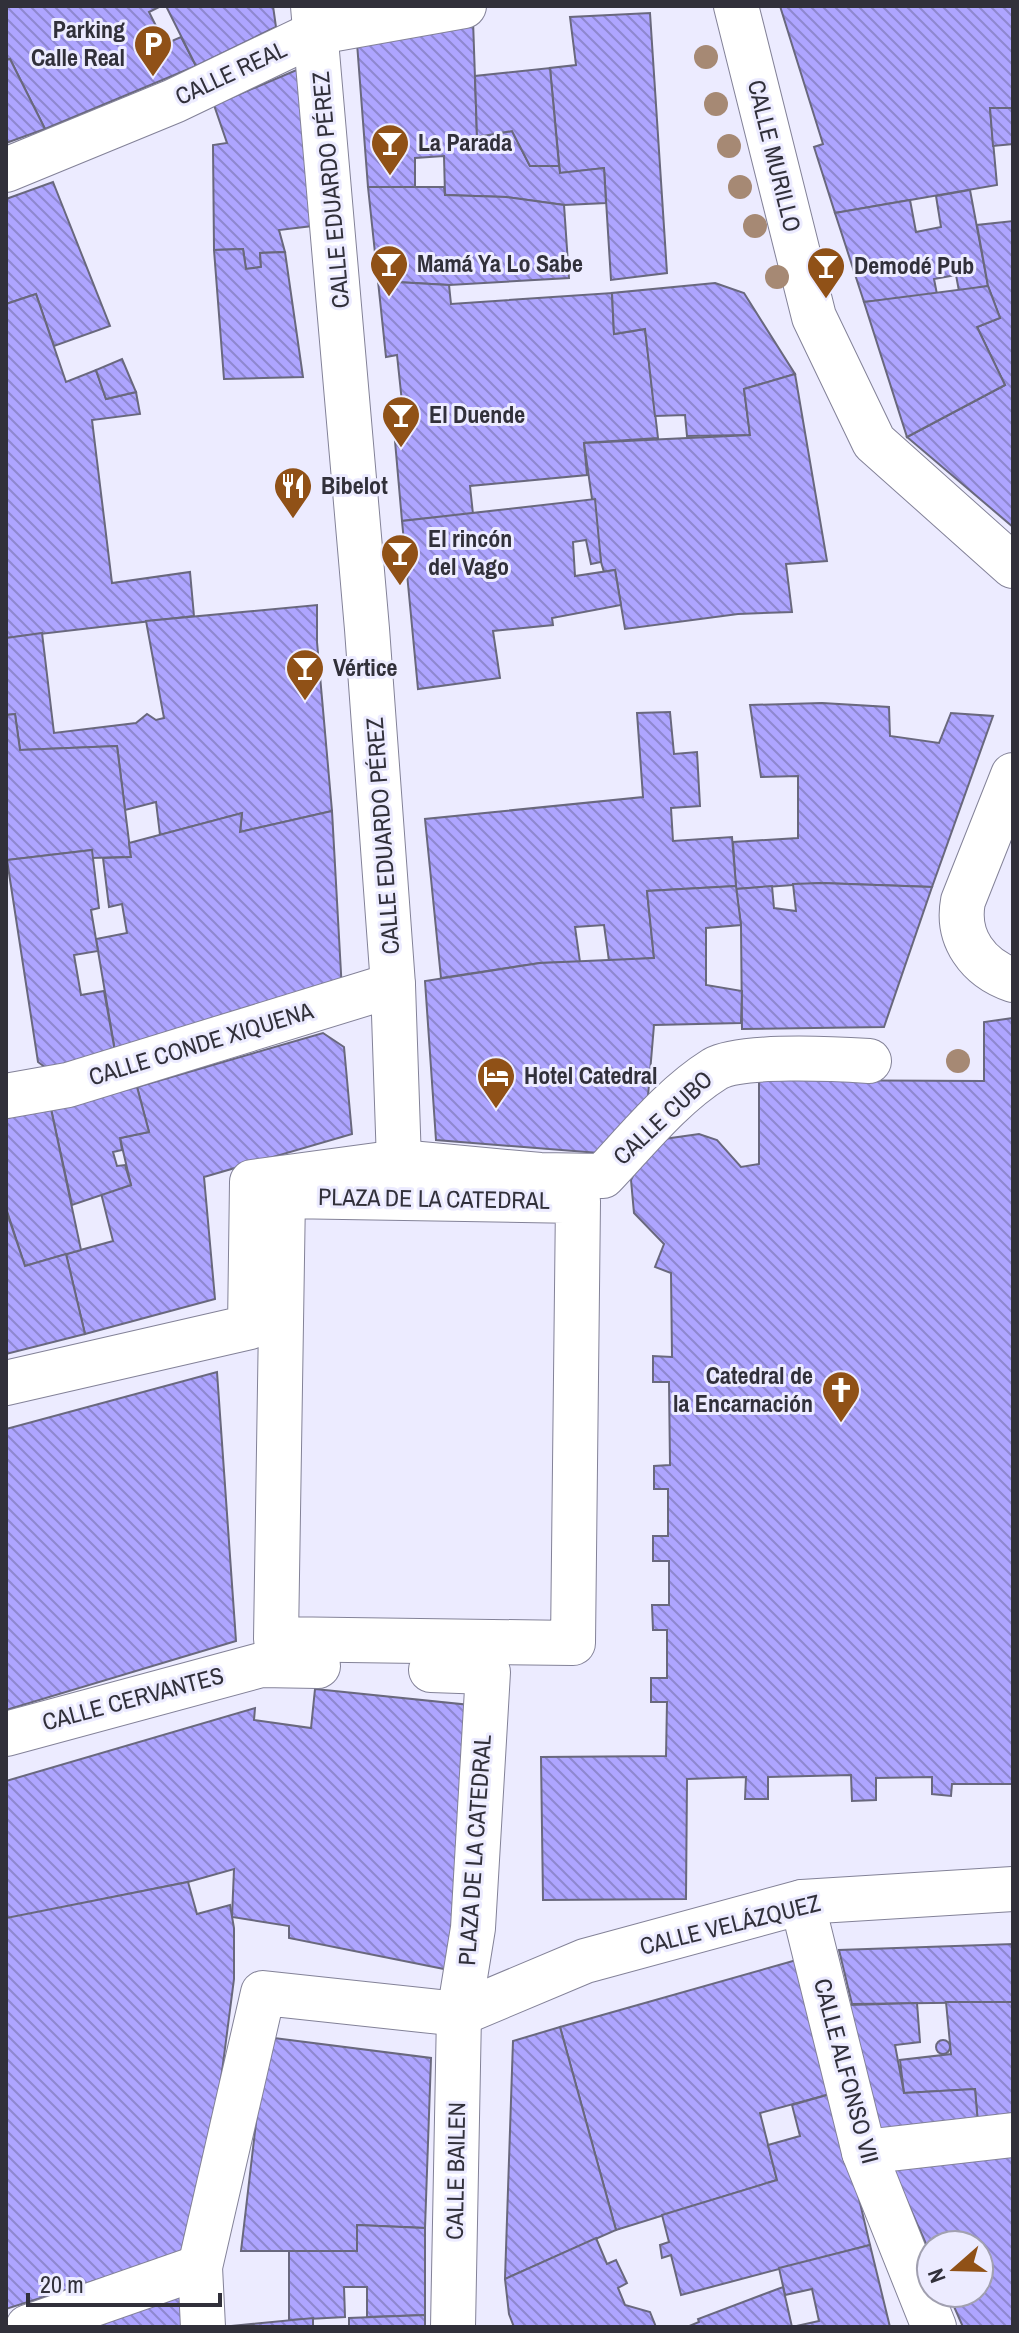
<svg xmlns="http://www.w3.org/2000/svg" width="1019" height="2333" font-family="'Archivo Narrow',sans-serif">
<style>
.building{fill:url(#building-back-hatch);stroke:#69687d;stroke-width:2}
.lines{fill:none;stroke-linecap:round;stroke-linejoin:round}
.street-casing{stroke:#838298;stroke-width:46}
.secondary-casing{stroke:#838298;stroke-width:46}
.street{stroke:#fff;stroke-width:44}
.secondary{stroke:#fff;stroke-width:44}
.tree{fill:#a68974}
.labels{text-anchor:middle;stroke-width:6;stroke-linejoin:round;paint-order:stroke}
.poi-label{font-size:24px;font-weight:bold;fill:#31303a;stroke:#ecebff;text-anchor:start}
.street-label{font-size:24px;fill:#31303a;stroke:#ecebff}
</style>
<defs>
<pattern id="building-back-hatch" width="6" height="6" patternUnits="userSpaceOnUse" patternTransform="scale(2)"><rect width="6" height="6" fill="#aea5ff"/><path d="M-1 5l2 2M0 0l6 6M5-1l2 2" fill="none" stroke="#8e87cf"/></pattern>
</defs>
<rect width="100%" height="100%" fill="#ecebff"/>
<g class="building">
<path d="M6,6H161L149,12L165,44L181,37L196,66L45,129L10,59L6,60Z"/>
<path d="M166,6H273L276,27L196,66Z"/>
<path d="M780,6H1013V108H990L997,185L835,213L814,147L823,144Z"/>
<path d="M650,13L667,273L611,280L604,168L560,173L550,68L576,65L570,17Z"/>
<path d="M473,20L477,137L512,131L530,166H559L560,173L604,168L606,203L564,205L506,197L445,195L444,156L415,158V188L368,187L357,43Z"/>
<path d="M10,59L45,129L6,143V60Z"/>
<path d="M550,68L559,166H530L512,131L477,137L475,76Z"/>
<path d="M299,69L312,226L279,230L285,252L260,253L261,267L246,269L243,249L214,250L213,145L227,143L214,105Z"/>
<path d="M990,108H1013V144L993,146Z"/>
<path d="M53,182L110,326L54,346L36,294L6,304V199Z"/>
<path d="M368,187H444L445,195L506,197L564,205L569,278L449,285L378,281Z"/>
<path d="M970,190L988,286L959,291L956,275L934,279L937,294L864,302L835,213L910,200L916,232L941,227L936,196Z"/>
<path d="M1013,221V527L907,437L1005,385L977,327L1000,318L988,286L977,225Z"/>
<path d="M243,249L246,269L261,267L260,253L285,252L303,377L224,379L214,250Z"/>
<path d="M378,281L449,285L451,304L612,293L614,334L645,329L658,438L584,443L587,475L470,486L473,514L402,521L395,441L406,440L397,355L386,357Z"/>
<path d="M715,283L744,293L795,374L744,389L750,435L687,436L685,415L655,416L645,329L614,334L612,293Z"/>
<path d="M988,286L1000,318L977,327L1005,385L907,437L864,302Z"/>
<path d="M36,294L66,382L96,370L106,399L136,392L140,414L92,420L112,583L190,572L194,616L6,638V304Z"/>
<path d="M122,359L136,392L106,399L96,370Z"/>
<path d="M795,374L827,561L786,564L792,612L738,614L625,629L615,570L604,572L601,562L584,443L750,435L744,389Z"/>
<path d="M595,499L601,562L591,564L586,540L573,542L575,576L615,570L621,605L552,618L553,625L493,631L500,678L418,689L402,521Z"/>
<path d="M317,605V642L332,811L240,832L242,813L160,835L156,802L125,810L117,746L20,750L15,714L6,715V638L42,633L54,733L136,723L147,714L156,720L164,718L146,621Z"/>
<path d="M822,703L889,707L890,736L939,743L951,713L993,716L932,887L821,883L736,889L733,842L798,838V776L761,777L750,705Z"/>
<path d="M670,712L674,754L697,752L700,806L671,808L673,841L732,837L736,886L647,891L654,958L609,961L604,925L575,927L580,962L540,963L441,978L425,819L643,797L637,713Z"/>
<path d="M15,714L20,750L117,746L131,857L91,858L92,850L7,860L6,715Z"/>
<path d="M332,811L342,991L116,1057L96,939L127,933L122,904L109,907L103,858L131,857L129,843L242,813L240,832Z"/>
<path d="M92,850L99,908L91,910L98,951L74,955L81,995L104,991L116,1057L54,1074L38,1062L7,860Z"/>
<path d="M821,883L932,887L884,1027L742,1029L741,925L736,889L772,886L774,908L796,911L793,884Z"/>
<path d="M736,886L741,925L706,928V985L742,991L741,1023L654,1025L647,1108L599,1153L436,1140L425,981L540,963L654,958L647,891Z"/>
<path d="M1013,1018V1784H952L951,1796L932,1794V1777L876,1778V1800L852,1801L851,1775L768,1777V1799H745L746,1777L687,1779L686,1899L543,1900L541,1757L666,1756L667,1702H651V1678H667V1630H653L652,1605H669V1561H653V1536H668V1489H654V1466L670,1465L669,1382H653V1356L672,1357L671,1273L655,1267L664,1244L634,1213L631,1180L640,1161L664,1139L699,1134L717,1140L741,1167L759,1164V1080L984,1081V1022Z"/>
<path d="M323,1033L344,1047L352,1134L204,1177L215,1299L85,1334L66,1254L113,1241L101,1193L131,1185L120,1138L149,1132L137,1087Z"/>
<path d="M137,1087L149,1132L120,1138L122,1150L113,1152L117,1166L125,1165L131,1185L72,1205L51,1109Z"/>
<path d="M51,1109L81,1250L25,1266L6,1208V1118Z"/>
<path d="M6,1210L25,1266L66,1254L85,1334L6,1354Z"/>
<path d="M217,1372L236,1641L6,1710V1429Z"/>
<path d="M315,1689L470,1705L449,1970L289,1938V1926L232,1917L234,1869L188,1882L6,1919V1781L255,1708L254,1720L311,1728Z"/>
<path d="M188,1882L197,1914L230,1905L234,1928V1979L213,2141L191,2250L6,2309V1918Z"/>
<path d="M1013,1944V2002L852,2004L839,1950Z"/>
<path d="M800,1959L834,2093L760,2113L777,2180L616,2230L560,2027Z"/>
<path d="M946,2002H1013V2122L978,2124L975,2089L904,2093L900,2060L951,2054Z"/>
<path d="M917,2003L920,2042L895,2045L904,2093L975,2089L978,2124L865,2133L849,2005Z"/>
<path d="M560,2027L616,2230L505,2279L513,2041Z"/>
<path d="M266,2037L431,2058L425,2228L357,2225V2251H241Z"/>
<circle cx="943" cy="2047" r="7"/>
<path d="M834,2093L870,2245L681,2295L671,2255L662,2258L660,2245L669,2242L662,2215L777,2180L768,2145L800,2136L792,2105Z"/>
<path d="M1013,2156V2327H963L948,2293H979V2245H931V2255L893,2170Z"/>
<path d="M357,2225L425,2228V2315L367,2317V2287H344L345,2317L289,2320V2251H357Z"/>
<path d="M596,2238L607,2264L616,2260L627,2283L618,2288L625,2305L650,2312L656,2327H514L509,2314L505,2279Z"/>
<path d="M870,2245L890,2327H792L819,2321L812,2289L785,2295L779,2268Z"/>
<path d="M182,2280V2327H69Z"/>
<path d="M783,2287L792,2327H687L699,2322L698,2319Z"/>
<path d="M425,2315V2327H349V2318Z"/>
<path d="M313,2318V2327H232V2326Z"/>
</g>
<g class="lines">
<g class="street-casing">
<g id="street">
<path d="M313,6L367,629L393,985L399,1162"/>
<path d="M736,6L814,317L874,442L1013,566"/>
<path d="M1013,775L963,901C956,938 978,968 1013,980"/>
<path d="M6,1096L68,1085L393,985"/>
<path d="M283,1196L578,1201L573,1643L276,1639Z"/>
<path d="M6,1383L250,1327L252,1182L399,1162L540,1175L603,1176C638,1139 672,1096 715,1069C741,1054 837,1059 869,1061"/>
<path d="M431,1670L488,1672L473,1928L459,2014L453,2327"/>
<path d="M6,1734L261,1665L318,1666"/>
<path d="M802,1902L864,2152L934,2327"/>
<path d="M864,2152L1013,2135"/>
<path d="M28,2327L200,2267"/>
<path d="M203,2327L200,2267L263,1993L459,2014L585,1961L802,1902L1013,1889"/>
</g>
</g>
<g class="secondary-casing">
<path id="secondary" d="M6,170L174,101L318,32L464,6"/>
</g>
<use href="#street" class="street"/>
<use href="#secondary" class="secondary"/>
</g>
<g class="tree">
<circle cx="706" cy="57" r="12"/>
<circle cx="716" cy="104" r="12"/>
<circle cx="729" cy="146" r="12"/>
<circle cx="740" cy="187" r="12"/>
<circle cx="755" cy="226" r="12"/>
<circle cx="777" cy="277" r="12"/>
<circle cx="958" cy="1061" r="12"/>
</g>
<defs>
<g id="parking-pin" transform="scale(2)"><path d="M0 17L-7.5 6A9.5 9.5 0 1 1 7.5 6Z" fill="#905117" stroke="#ecebff"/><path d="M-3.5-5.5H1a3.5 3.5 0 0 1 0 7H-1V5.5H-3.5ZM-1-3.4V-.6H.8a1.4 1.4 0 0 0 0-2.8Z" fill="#fff"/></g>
<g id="bar-pin" transform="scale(2)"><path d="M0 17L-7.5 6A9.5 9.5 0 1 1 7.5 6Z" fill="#905117" stroke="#ecebff"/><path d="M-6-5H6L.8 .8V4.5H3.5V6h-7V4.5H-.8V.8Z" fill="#fff"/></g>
<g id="restaurant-pin" transform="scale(2)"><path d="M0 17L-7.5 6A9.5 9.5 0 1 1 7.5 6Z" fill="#905117" stroke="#ecebff"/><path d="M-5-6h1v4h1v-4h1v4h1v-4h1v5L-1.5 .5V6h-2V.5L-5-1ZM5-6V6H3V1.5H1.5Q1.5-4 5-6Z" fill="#fff"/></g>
<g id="hotel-pin" transform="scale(2)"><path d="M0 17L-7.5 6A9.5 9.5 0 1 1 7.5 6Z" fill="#905117" stroke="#ecebff"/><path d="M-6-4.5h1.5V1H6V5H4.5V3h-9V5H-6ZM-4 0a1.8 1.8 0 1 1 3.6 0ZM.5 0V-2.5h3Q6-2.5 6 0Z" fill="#fff"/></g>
<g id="church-pin" transform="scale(2)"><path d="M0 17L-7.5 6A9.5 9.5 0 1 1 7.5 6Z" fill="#905117" stroke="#ecebff"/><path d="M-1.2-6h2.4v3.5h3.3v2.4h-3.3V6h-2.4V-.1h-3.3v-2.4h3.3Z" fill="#fff"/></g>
</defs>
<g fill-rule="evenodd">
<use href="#parking-pin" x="153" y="44"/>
<use href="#bar-pin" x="390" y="143"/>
<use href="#bar-pin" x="389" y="264"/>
<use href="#bar-pin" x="826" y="266"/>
<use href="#bar-pin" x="401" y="415"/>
<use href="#restaurant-pin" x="293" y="486"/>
<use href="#bar-pin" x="400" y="553"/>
<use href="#bar-pin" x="305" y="668"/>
<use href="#hotel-pin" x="496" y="1076"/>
<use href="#church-pin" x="841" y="1390"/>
</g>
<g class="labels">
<g class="poi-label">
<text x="125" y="38" text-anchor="end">Parking<tspan x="125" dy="28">Calle Real</tspan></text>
<text x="418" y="151">La Parada</text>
<text x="417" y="272">Mamá Ya Lo Sabe</text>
<text x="854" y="274">Demodé Pub</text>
<text x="429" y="423">El Duende</text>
<text x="321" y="494">Bibelot</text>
<text x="428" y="547">El rincón<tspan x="428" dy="28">del Vago</tspan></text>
<text x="333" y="676">Vértice</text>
<text x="524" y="1084">Hotel Catedral</text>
<text x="813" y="1384" text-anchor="end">Catedral de<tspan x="813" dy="28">la Encarnación</tspan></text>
</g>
<g class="street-label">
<text transform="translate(231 73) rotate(-25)" y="8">CALLE REAL</text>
<text transform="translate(774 156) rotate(76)" y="8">CALLE MURILLO</text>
<text transform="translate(331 190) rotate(-95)" y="8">CALLE EDUARDO PÉREZ</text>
<text transform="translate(383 836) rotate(-94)" y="8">CALLE EDUARDO PÉREZ</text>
<text transform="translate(201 1044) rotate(-17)" y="8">CALLE CONDE XIQUENA</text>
<text transform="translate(663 1118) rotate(-43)" y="8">CALLE CUBO</text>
<text transform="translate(434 1199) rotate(1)" y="8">PLAZA DE LA CATEDRAL</text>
<text transform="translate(133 1699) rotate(-15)" y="8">CALLE CERVANTES</text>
<text transform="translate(475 1850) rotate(-86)" y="8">PLAZA DE LA CATEDRAL</text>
<text transform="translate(730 1925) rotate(-14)" y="8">CALLE VELÁZQUEZ</text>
<text transform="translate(846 2071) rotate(75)" y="8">CALLE ALFONSO VII</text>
<text transform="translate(456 2171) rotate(-89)" y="8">CALLE BAILEN</text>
</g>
</g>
<rect width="1019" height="2333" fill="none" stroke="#31303a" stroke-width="16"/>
<g transform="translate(955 2269) rotate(250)"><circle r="38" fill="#ecebff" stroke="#a1a0b0" stroke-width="2"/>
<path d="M0-6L14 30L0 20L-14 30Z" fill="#905117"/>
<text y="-12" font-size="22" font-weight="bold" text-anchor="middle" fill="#31303a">N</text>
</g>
<path d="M28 2293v12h192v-12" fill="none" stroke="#31303a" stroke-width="4"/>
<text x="40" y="2293" font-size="24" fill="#31303a" stroke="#ecebff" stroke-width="6" paint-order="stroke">20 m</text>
</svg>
